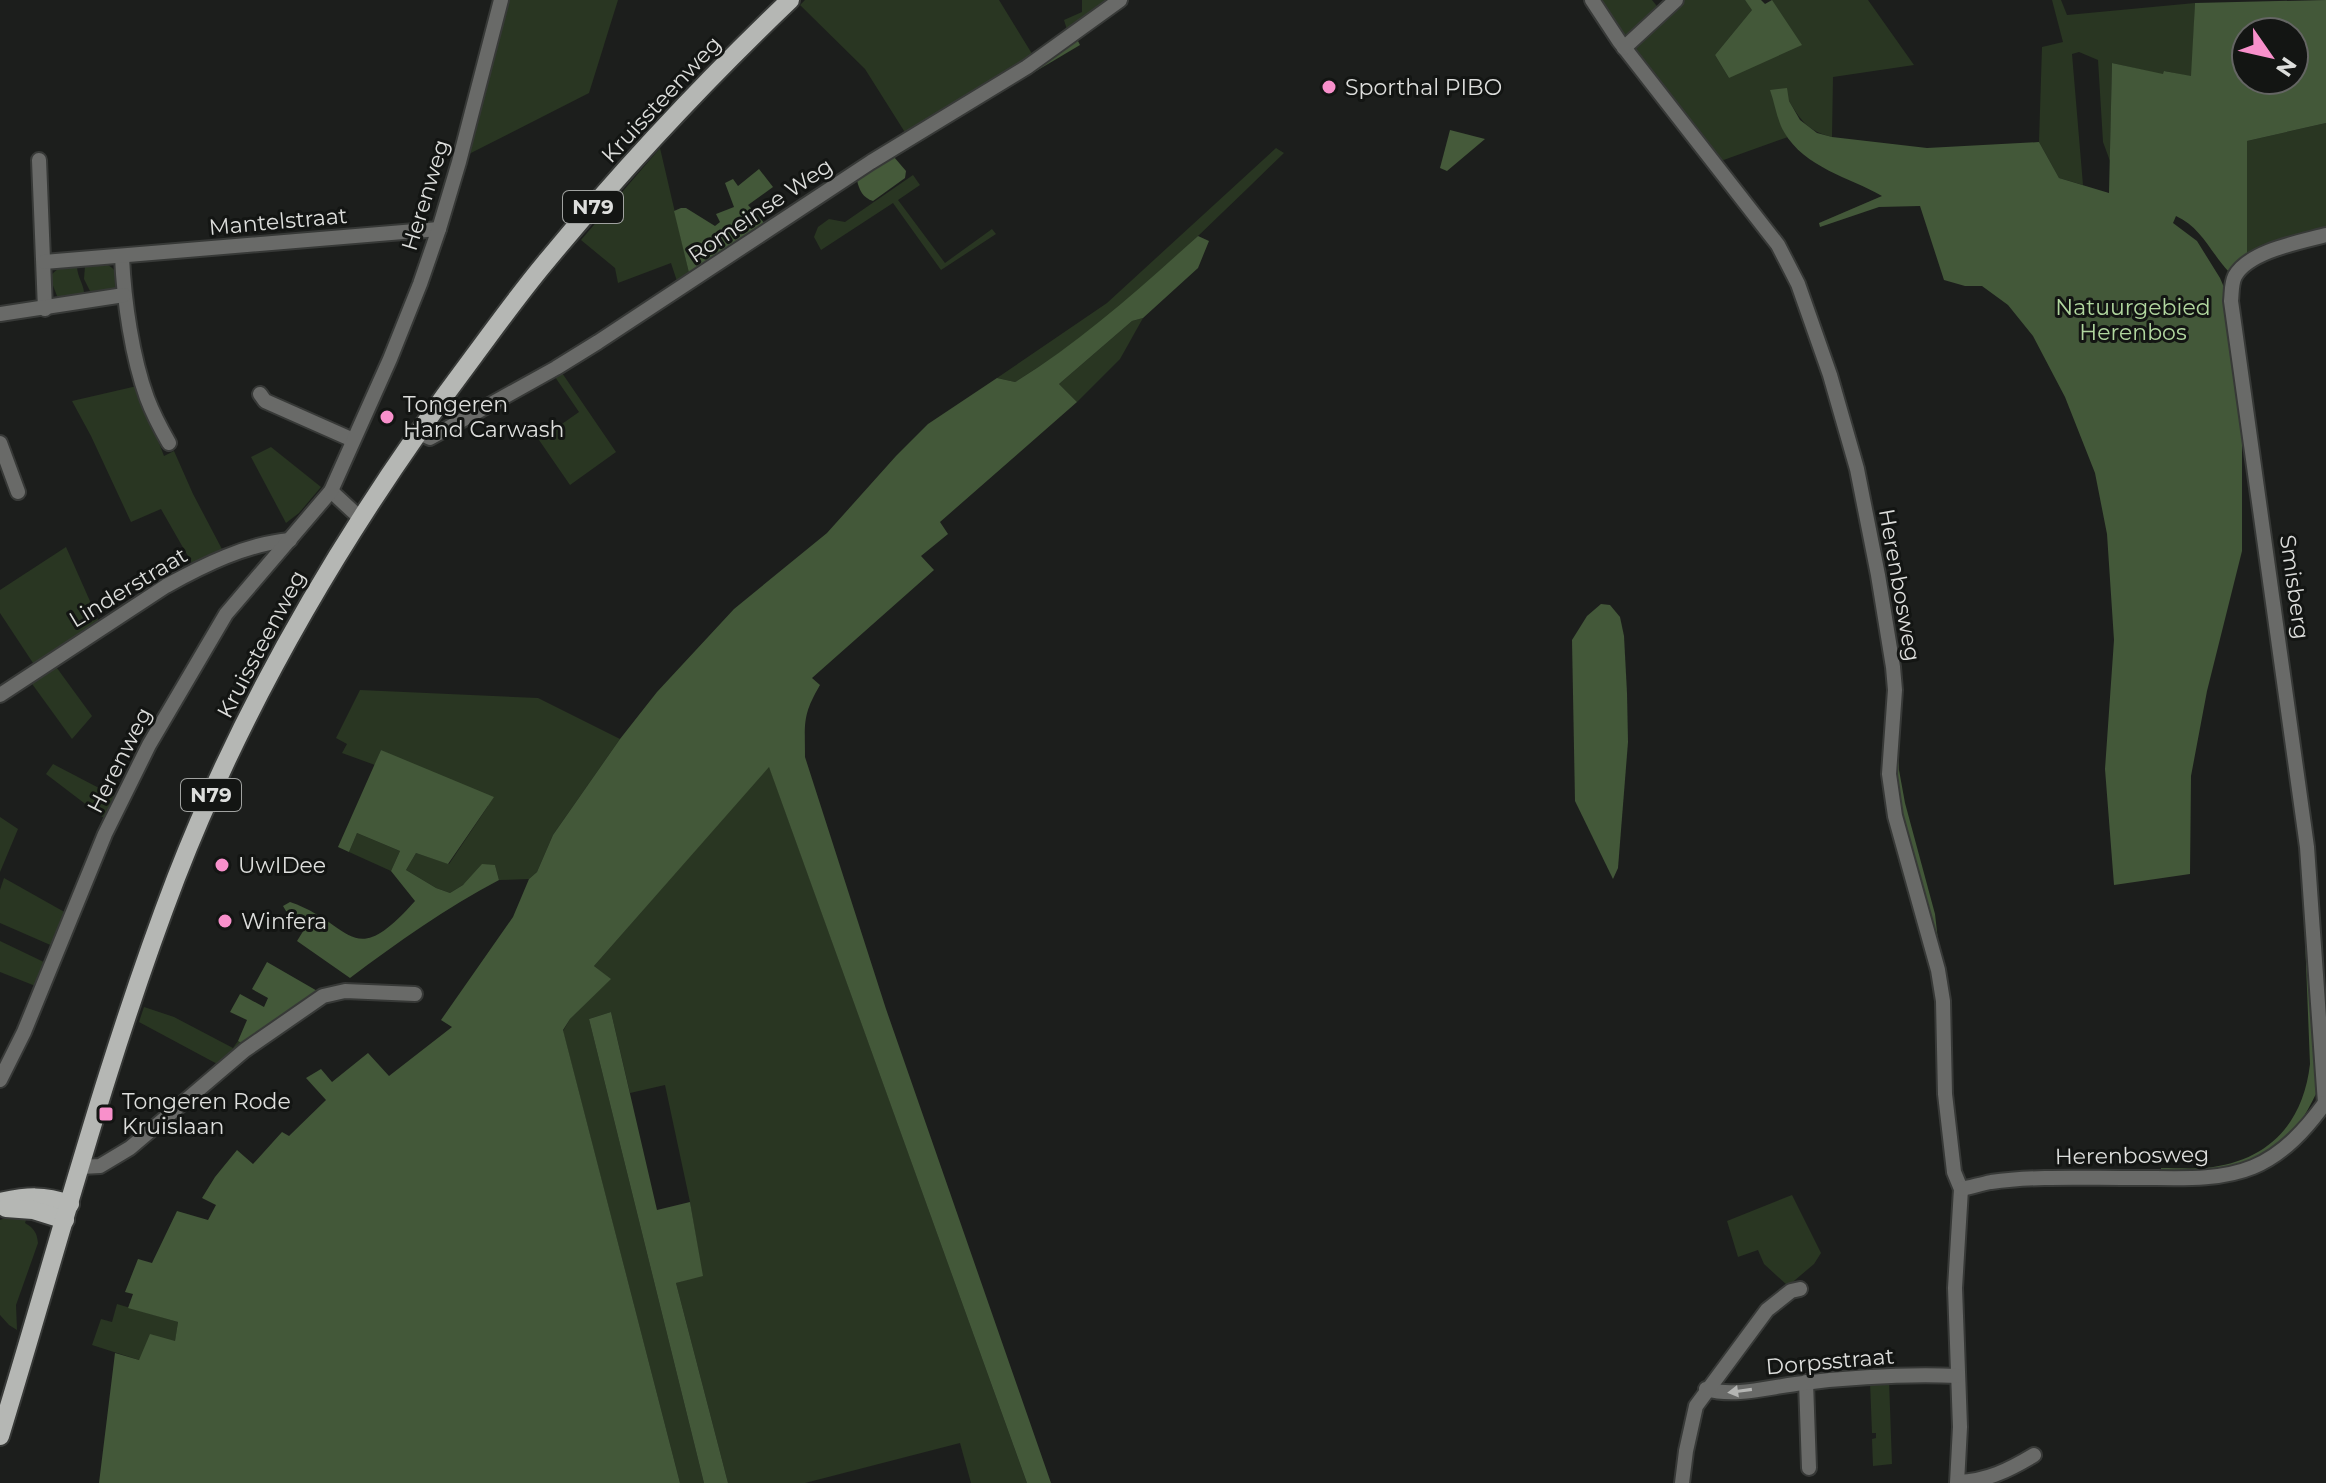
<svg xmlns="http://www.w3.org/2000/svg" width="2326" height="1483" font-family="Montserrat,sans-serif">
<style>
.green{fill:#293622}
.forest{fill:#435839;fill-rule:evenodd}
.water{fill:#455a3a}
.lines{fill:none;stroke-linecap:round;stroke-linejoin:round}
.minor-casing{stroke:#373937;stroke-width:18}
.major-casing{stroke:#373937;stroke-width:22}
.minor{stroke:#696a68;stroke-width:14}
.major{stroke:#b5b7b4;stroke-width:18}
.oneway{fill:#b4b5b3}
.poi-dot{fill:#f890cb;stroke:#131513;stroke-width:3}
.labels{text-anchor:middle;stroke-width:6;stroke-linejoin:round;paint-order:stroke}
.shield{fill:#131513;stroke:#a0a2a0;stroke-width:2}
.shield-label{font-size:20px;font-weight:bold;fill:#dddedc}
.poi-label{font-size:22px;fill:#dddedc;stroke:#131513;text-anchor:start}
.street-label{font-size:22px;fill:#dddedc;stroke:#131513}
.park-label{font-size:22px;fill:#b1d79f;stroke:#131513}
</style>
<rect width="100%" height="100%" fill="#1c1e1c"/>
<g class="green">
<path d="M506,0H618L589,93L465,156Z"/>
<path d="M805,0H999L1034,57L906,134L865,69L800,5Z"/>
<path d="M1082,0H1115L1068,33L1064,20L1082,12Z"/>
<path d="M1596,0H1652L1660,10C1648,21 1637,37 1620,34Z"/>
<path d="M1684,0H1745L1753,9L1715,55L1729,78L1772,0H1868L1914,65L1833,77L1832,137C1808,131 1801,121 1789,101L1783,130L1788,137L1718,162L1635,53L1636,45L1642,38Z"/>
<path d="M2052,0H2061L2067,15L2195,3L2192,77L2165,71L2164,75L2112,63L2110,161L2103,142L2098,60L2079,52L2072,54L2083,185L2059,178L2039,142L2042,47L2063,42Z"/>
<path d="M2326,123V234L2247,257V141Z"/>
<path d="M660,148L690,277L678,284L671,263L618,283L615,268L581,240Z"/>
<path d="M1276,148L1284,153C1200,234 1116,321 1015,382L997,378L1107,303Z"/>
<path d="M913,175L920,185L898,200L945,263L992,229L996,234L941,270L893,203L821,250L814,237L818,227L829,219L845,222Z"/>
<path d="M105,264C117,268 118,277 115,288L110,292L92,295L84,279L85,266Z"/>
<path d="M77,266C77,277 85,286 84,295L61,298L57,296L52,283V274L59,268Z"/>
<path d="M1143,318L1120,359L1077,402L1059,384L1132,321Z"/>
<path d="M560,370L616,452L570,485L539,440L579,412L553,374Z"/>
<path d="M137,386L164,456L174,451L193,494L224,553L193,565L161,509L131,522L91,436L72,401Z"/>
<path d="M271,447L321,487L299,513L286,523L251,457Z"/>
<path d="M66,547L101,626L35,666L0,613V590Z"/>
<path d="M54,664L92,716L72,739L30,681Z"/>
<path d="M360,690L538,698L620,739L553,835L537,872L529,879L499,880L495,865L450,893L436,888L406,870L416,853L449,864L488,806L381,750L375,765L342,753L347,744L336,738Z"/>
<path d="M53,764L120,799L109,822L46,774Z"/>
<path d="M769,766L1027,1483H971L960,1443L805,1483H728L676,1283L702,1275L690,1202L665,1085L630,1093L611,1012L589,1019L704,1483H680L563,1031L570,1019L610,979L594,966Z"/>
<path d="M0,817L18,829L0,872Z"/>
<path d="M357,833L400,851L391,871L349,852Z"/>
<path d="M4,878L68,914L55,947L0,923V890Z"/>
<path d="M0,941L48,964L38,987L0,972Z"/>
<path d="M144,1007L174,1017L233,1048L238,1041L246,1046L221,1066L139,1022Z"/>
<path d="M1792,1195L1821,1253L1814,1264L1788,1286L1764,1264L1758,1250L1738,1257L1727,1221Z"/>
<path d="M6,1218L26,1220L25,1223C34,1228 37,1233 38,1243L16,1305L17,1330L9,1325L0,1315V1220Z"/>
<path d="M117,1304L178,1322L175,1342L139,1360L92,1345L101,1319L112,1322Z"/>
<path d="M1889,1380L1892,1464L1873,1466L1872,1439L1876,1438V1433H1872L1870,1382Z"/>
</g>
<g class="forest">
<path d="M1745,0H1761L1765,4L1772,0L1802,45L1729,78L1715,55L1752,10Z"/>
<path d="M2326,0V123L2247,141V257L2236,262L2229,272C2211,253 2201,227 2176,216L2173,223L2197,241L2220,278L2226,292L2242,408V551L2207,691L2191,776L2190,874L2114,885L2105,769L2114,640L2107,534L2095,473L2065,397L2033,336L2008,305L1982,286H1965L1944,280L1920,206L1879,207L1820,227L1819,223L1882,196C1849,177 1805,168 1784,132C1777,120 1775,104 1770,90L1787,88L1789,101L1800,120L1817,133L1832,137L1927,148L2039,142L2059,178L2109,193L2112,63L2163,74L2164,71L2191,76L2195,3ZM2246,32H2294V80H2246Z"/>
<path d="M1077,39L1080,45L898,153Z"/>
<path d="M759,169L773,187L748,205L767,226L690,277L674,211L681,208H686L715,226L720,222L716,214L734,207L725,183L733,179L738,186Z"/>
<path d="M1198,236L1209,241L1198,268L1143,318L1132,321L1059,384L1077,402L940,522L948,534L921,556L934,570L812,678L820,685C802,716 805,722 805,757L886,1009L1051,1483H1027L769,767L594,966L611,979L570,1019L563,1030L680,1483H99L115,1353L139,1360L150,1334L175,1341L178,1322L128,1308L133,1294L125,1292L138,1259L152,1263L177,1211L208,1220L216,1205L202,1198L215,1177L237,1150L253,1164L282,1132L289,1136L326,1100L306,1078L321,1069L332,1082L368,1053L389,1076L452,1027L441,1020L513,917L529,879L537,872L553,835L620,739L657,692L734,609L827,533L896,456L928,424L997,378L1015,382C1082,341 1140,288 1198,236Z"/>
<path d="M1601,604L1610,605L1620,617L1624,636L1627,693L1628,742L1618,868L1613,879L1575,801L1572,640L1587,616Z"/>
<path d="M1898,726L1899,770L1905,803L1935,914L1939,949L1914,874L1893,770Z"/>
<path d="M381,750L494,797L448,864L416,853L406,870L436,888L450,893L463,885L482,864L495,865L499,880C446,908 398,942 350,978L297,941L307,925L286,911L283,906L290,902C354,924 351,973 415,901L391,871L400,851L357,833L349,852L338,847Z"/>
<path d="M2302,863L2319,1088C2310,1106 2300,1126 2286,1142C2256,1175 2202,1171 2161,1173V1168C2175,1168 2190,1169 2205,1168C2267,1162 2303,1125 2310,1064Z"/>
<path d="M267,962L319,992L246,1046L238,1041L247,1020L230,1012L240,994L264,1007L268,998L252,989Z"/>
<path d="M611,1012L657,1210L690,1202L703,1276L676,1283L728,1483H704L589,1019Z"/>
</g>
<g class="water">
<path d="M1450,130L1485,139L1447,171L1440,168Z"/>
<path d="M894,157L906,171L905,178L873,201C863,198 859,190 857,180Z"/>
</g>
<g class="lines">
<g class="minor-casing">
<g id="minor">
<path d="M1592,0L1619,41L1778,245L1798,284L1830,375L1857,469L1878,575L1893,667L1895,690L1889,774L1895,816L1938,970L1943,1001L1945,1094L1954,1172L1961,1189L1955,1288L1960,1427L1957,1483"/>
<path d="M1624,48L1676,0"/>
<path d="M39,160L45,309"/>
<path d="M122,257C124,301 132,357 147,398C153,414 161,429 169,443"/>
<path d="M44,262L439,229"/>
<path d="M0,314L124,295"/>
<path d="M260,394L265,401L353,440"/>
<path d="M417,432L430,438L556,368L598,342L871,162L1027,67L1120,0"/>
<path d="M0,443L18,492"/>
<path d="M331,491L360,518"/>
<path d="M0,695L166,586C204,565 246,544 290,540"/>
<path d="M0,1080L24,1032L105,834L149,745L226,614L331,491L390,359L420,284L439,229L459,162L501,0"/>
<path d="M2325,1103L2307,847L2231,301C2232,293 2231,284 2235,276C2249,251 2300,242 2326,235"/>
<path d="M81,1167L100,1166L130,1148L245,1050L323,996L345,991L415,994"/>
<path d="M1961,1189C1971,1187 1981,1184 1991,1182C2035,1176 2081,1178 2126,1178C2167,1177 2214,1183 2253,1167C2284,1154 2306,1129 2325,1103"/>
<path d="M1806,1382L1809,1468"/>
<path d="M1706,1389C1737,1398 1772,1386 1804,1383C1854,1377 1907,1374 1958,1376"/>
<path d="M1958,1482C1987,1481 2009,1470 2034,1455"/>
<path d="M1682,1483L1686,1451L1696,1406L1767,1310L1791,1291L1800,1289"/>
</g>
</g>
<g class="major-casing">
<g id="major">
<path d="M0,1202C28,1196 43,1195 70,1204"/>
<path d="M6,1208L33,1210L65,1220"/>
<path d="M0,1436C57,1250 106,1060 176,878C249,690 353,517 474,356C497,325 520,293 545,263C621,171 703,83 790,0"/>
</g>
</g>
<use href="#minor" class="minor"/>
<use href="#major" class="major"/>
</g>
<defs><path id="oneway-solid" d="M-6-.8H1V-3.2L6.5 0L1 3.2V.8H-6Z" transform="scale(2)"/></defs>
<use class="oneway" href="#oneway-solid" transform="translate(1740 1391) rotate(172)"/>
<g class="poi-dot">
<circle cx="1329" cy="87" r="8"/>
<circle cx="387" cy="417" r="8"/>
<circle cx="222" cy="865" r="8"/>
<circle cx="225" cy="921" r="8"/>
<rect x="98" y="1106" width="16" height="16" rx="4"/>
</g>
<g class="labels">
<g class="shield">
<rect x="563" y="191" width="60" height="32" rx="6"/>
<rect x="181" y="779" width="60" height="32" rx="6"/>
</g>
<g class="shield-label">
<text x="593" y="214">N79</text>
<text x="211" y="802">N79</text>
</g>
<g class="poi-label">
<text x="1345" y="95">Sporthal PIBO</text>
<text x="403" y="412">Tongeren<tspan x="403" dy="25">Hand Carwash</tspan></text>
<text x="238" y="873">UwIDee</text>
<text x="241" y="929">Winfera</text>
<text x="122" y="1109">Tongeren Rode<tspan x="122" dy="25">Kruislaan</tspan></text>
</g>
<g class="street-label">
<text transform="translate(661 99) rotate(-47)" y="8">Kruissteenweg</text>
<text transform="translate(425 195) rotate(-73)" y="8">Herenweg</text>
<text transform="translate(760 210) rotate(-34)" y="8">Romeinse Weg</text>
<text transform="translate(278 221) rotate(-5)" y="8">Mantelstraat</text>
<text transform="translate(1900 585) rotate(80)" y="8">Herenbosweg</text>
<text transform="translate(128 587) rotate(-31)" y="8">Linderstraat</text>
<text transform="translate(2295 587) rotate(82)" y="8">Smisberg</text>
<text transform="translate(261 644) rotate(-62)" y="8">Kruissteenweg</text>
<text transform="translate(119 760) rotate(-63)" y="8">Herenweg</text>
<text transform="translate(2132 1155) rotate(-1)" y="8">Herenbosweg</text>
<text transform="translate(1830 1361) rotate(-5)" y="8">Dorpsstraat</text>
</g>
<g class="park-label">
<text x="2133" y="315">Natuurgebied<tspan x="2133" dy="25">Herenbos</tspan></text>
</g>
</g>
<g transform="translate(2270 56) rotate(124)"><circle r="38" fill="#131513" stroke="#646563" stroke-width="2"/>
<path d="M0-6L14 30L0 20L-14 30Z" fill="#f890cb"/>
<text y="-12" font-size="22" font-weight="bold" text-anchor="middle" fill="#dddedc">N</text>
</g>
</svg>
